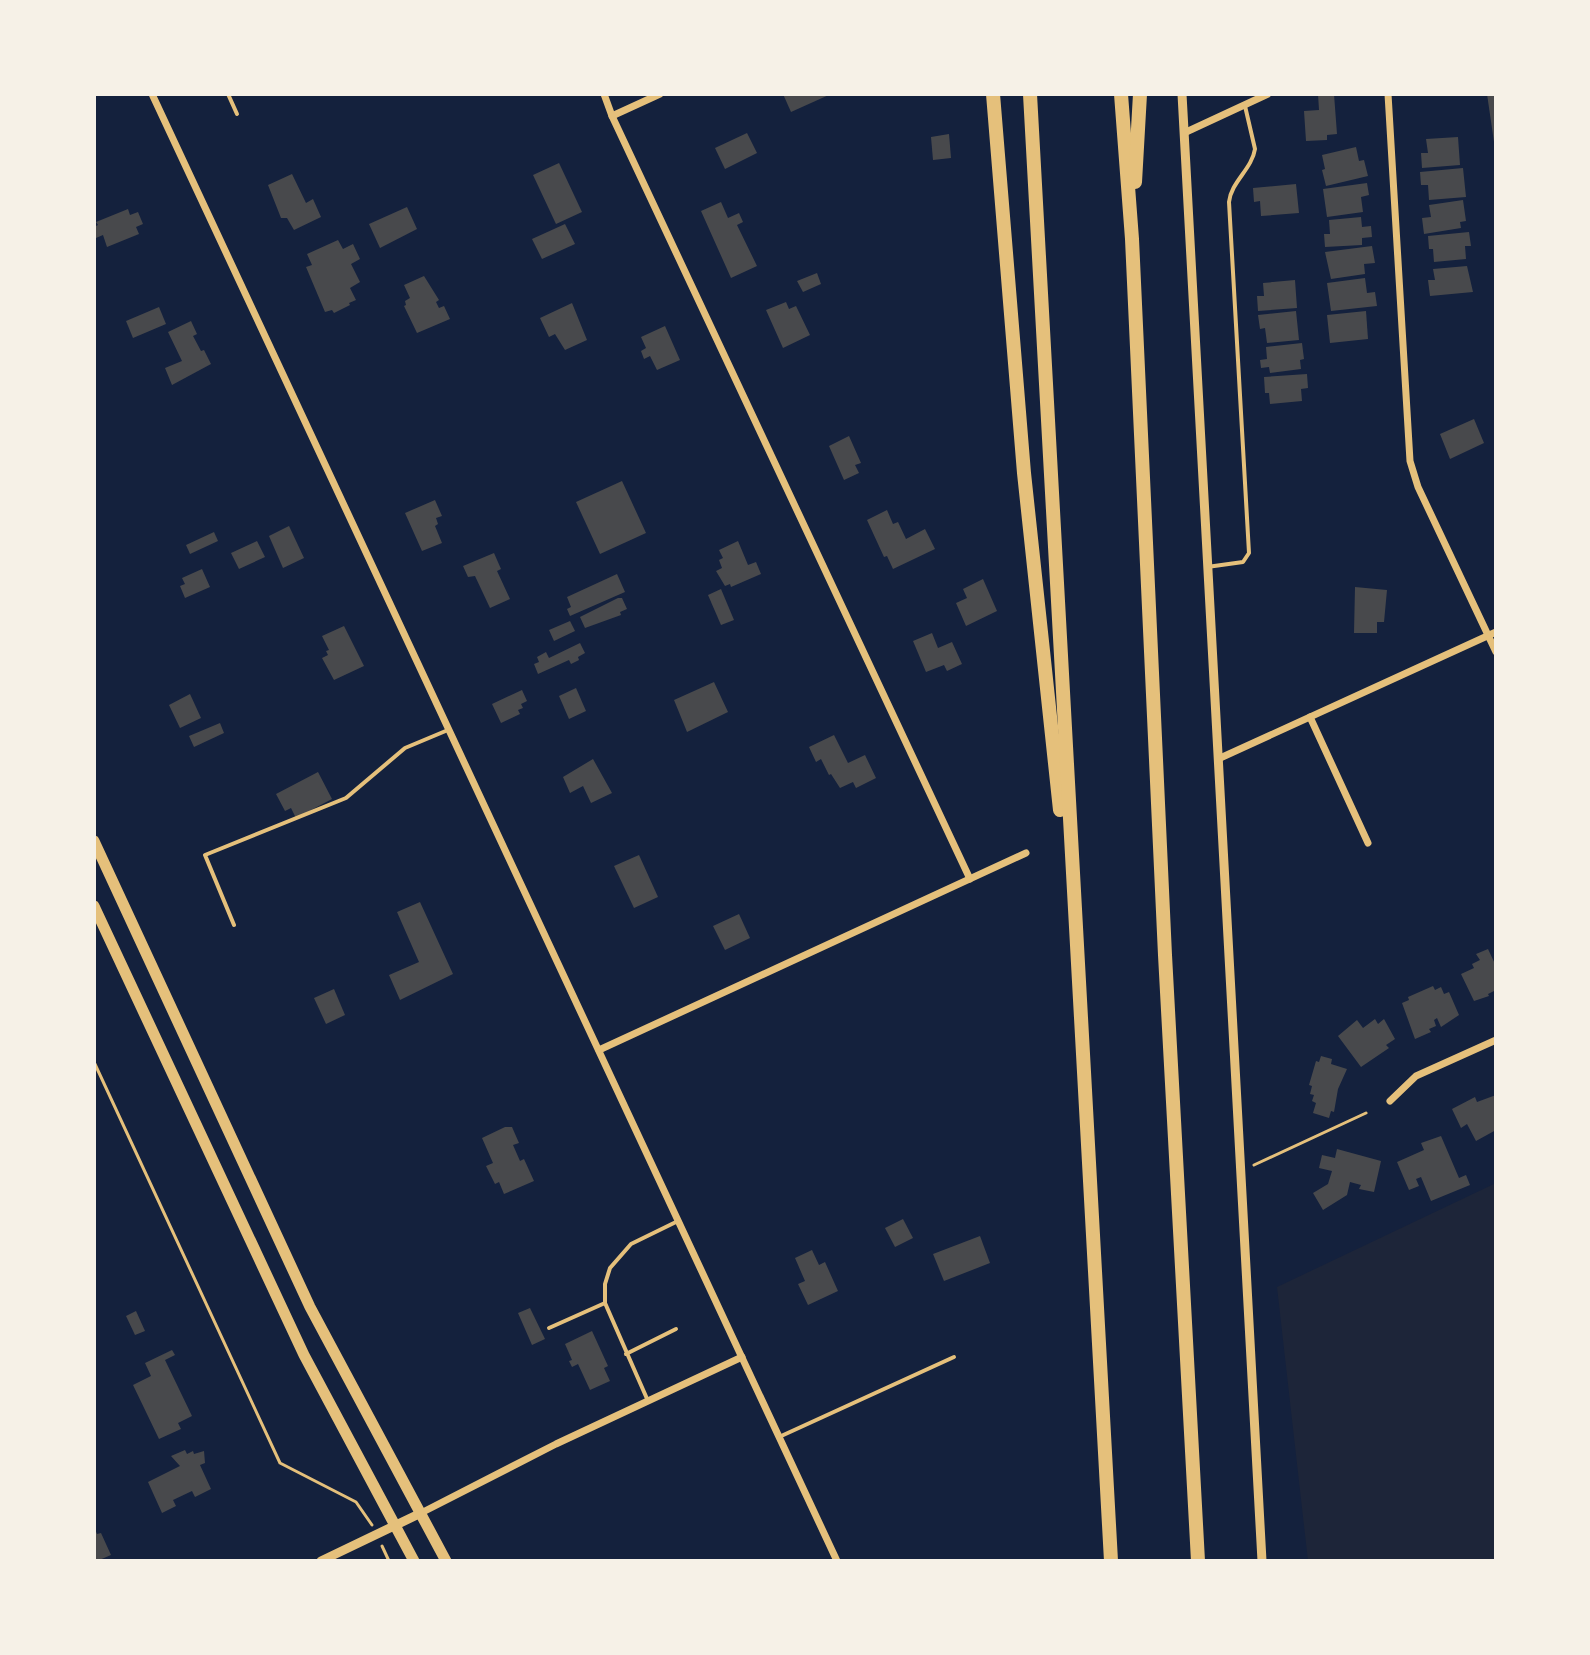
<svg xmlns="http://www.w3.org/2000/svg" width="1590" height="1655" font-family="'Golos Text',sans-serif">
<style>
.green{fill:#1d2539}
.building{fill:#48494c}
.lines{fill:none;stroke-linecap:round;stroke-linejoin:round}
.path{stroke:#e5c07b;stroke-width:3}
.service{stroke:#e5c07b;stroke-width:4}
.minor{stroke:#e5c07b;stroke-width:7}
.tertiary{stroke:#e5c07b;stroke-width:9}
.primary{stroke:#e5c07b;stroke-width:11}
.motorway{stroke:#e5c07b;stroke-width:14}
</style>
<rect width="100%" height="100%" fill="#14213d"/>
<path class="green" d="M1496,1183V1561H1308L1277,1287Z"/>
<g class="building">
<path d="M783,94H831L791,112Z"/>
<path d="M1318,94H1334L1337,134L1327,135V140L1306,141L1304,111L1319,110Z"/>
<path d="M1487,94H1496V142H1494Z"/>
<path d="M747,133L757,153L725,169L715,148Z"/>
<path d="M949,134L951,158L933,160L931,137Z"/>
<path d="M1458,137L1460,165L1422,168L1421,153H1428L1426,139Z"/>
<path d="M1356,147L1359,161L1364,160L1368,176L1326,186L1322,170L1325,169L1322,155Z"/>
<path d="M559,163L582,212L556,224L533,175Z"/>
<path d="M1463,168L1466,197L1429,200L1428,185H1421L1420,172Z"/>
<path d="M292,174L306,203L313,199L321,217L294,230L287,218H281L268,185Z"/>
<path d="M1367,183L1369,195L1361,197L1363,212L1327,217L1323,189Z"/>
<path d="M1296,184L1299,213L1261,216L1260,201L1254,202L1253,188Z"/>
<path d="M1463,200L1466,221L1460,222L1461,228L1424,234L1422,218L1431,217L1429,205Z"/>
<path d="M721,202L728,218L739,213L743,222L737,225L757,266L731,278L701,211Z"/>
<path d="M407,207L417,229L380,248L369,224Z"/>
<path d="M128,209L130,215L138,212L143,224L136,227L139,234L107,247L103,235L96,238L94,227L98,225L96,222Z"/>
<path d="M1361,217L1362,227L1371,226L1372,237L1362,238V245L1325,247L1324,234H1330L1329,220Z"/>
<path d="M565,224L575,244L542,259L532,239Z"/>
<path d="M1469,232L1471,246H1465L1466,259L1434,262L1433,249H1429L1428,236Z"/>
<path d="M338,240L343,249L353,244L360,259L351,264L360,282L350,288L356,300L349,303L350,305L334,313L332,310L325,312L306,267L312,265L307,254Z"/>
<path d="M1372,246L1375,263L1364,264L1365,274L1331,279L1325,252Z"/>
<path d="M1467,266L1473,292L1430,296L1428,280H1435L1433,269Z"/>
<path d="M817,273L821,284L803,292L797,281Z"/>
<path d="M424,276L439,300L436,302L439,308L444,306L450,319L417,333L404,306L406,305L405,301L410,298L404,285Z"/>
<path d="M1365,278L1367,293L1375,292L1377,306L1331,311L1327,283Z"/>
<path d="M1295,280L1297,308L1258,311L1257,296H1264L1263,283Z"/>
<path d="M786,302L789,309L796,306L810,335L783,348L766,310Z"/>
<path d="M572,303L587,340L565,350L555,334L549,337L540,318Z"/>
<path d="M159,307L166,324L133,338L126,321Z"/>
<path d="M1296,311L1299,340L1267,343L1265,328L1260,329L1258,315Z"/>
<path d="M1366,311L1368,339L1330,343L1327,315Z"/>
<path d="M191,321L197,334L193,336L201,351L204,350L211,364L172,385L165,368L182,361L168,332Z"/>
<path d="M665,326L680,360L657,370L650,356L644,359L641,351L646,348L641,337Z"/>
<path d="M1302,343L1304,359L1300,360L1301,369L1270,373L1269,367L1261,368L1260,360L1267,359L1266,347Z"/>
<path d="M1307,374L1308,388L1301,389L1302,401L1270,404L1269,393H1265L1264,377Z"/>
<path d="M1474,419L1484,443L1450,459L1440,434Z"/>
<path d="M849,436L861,463L855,465L859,473L844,480L829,446Z"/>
<path d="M622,481L646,533L600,554L576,502Z"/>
<path d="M435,500L442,516L436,518L438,524L435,526L442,543L422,551L405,513Z"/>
<path d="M887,510L893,524L898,522L906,539L925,529L935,549L893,569L887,556L884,557L867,520Z"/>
<path d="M289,526L304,558L283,568L269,536Z"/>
<path d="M214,532L218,541L190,554L186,545Z"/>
<path d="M257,541L265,557L239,569L231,553Z"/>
<path d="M738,541L748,565L756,562L761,574L731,587L730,584L725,586L716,571L722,568L719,560L723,558L719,550Z"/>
<path d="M494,553L501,569L497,571L510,599L490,608L475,576L468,577L463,566Z"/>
<path d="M202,569L210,587L185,598L180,586L185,584L182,578Z"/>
<path d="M617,574L625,592L570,616L567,609L571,607L567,597Z"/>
<path d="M983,579L997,611L966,626L956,603L967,598L963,589Z"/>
<path d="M1355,587L1387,590L1384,622H1377V633H1354Z"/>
<path d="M721,589L734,620L721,625L708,595Z"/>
<path d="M618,598H622L627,609L620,612L621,615L585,628L580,617Z"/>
<path d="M570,621L575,631L554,641L549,630Z"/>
<path d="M344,626L364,666L334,680L322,658L328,655L326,651L329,650L322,636Z"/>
<path d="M932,633L938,648L952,642L962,664L947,671L944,665L926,672L913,641Z"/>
<path d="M580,643L585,653L578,657L579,660L571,664L569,660L538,674L534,664L539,662L537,657L546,652L549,658Z"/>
<path d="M714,682L728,712L687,732L674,700Z"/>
<path d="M576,688L586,711L569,719L559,696Z"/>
<path d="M522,690L527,701L521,704L523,708L518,710L520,714L501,723L492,704Z"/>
<path d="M190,694L201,718L180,728L169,705Z"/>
<path d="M220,723L224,733L194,747L189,736Z"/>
<path d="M834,735L848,763L865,755L876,778L856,788L853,782L840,788L831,774L829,775L821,759L816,762L809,747Z"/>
<path d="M593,759L612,793L591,803L583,786L570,793L563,777Z"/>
<path d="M318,772L332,799L296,818L291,808L285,811L276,794Z"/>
<path d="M639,855L658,897L634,908L614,866Z"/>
<path d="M420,902L453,974L400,1000L389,975L419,962L397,912Z"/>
<path d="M739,914L750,938L725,950L713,926Z"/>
<path d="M1488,949L1496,966V990L1488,994L1489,996L1474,1001L1461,974L1474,968L1472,964L1480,960L1476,954Z"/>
<path d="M1433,986L1435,990L1441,987L1444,994L1449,992L1459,1015L1441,1027L1437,1018L1434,1020L1436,1026L1429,1029L1431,1032L1415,1039L1402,1003L1409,1000L1408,997Z"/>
<path d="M334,989L345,1015L326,1024L314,998Z"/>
<path d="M1375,1019L1378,1024L1384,1019L1395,1039L1386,1045L1389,1048L1361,1067L1338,1036L1357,1020L1363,1028Z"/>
<path d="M1321,1056L1332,1059L1331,1064L1347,1069L1338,1089L1334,1112L1331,1111L1329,1118L1313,1113L1316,1103L1312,1101L1314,1095L1310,1094L1312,1086L1309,1085L1316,1061L1319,1062Z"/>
<path d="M1496,1095V1130L1476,1141L1467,1124L1461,1128L1452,1109L1475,1097L1477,1102Z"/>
<path d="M505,1127H512L519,1143L513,1145L520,1161L524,1159L534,1181L504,1194L499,1182L495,1184L486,1166L493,1163L482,1138Z"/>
<path d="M1441,1136L1459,1178L1466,1175L1470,1185L1431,1201L1421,1177L1416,1179L1419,1186L1409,1190L1397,1162L1424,1150L1421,1143Z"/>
<path d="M1337,1149L1381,1161L1374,1192L1359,1189L1361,1185L1350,1182L1347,1195L1323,1210L1313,1193L1328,1184L1332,1171L1319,1168L1322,1155L1335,1158Z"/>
<path d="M903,1219L913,1238L895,1247L885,1228Z"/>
<path d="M980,1236L990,1263L944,1281L933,1254Z"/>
<path d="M812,1250L819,1265L825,1262L838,1291L808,1305L798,1284L805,1281L795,1258Z"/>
<path d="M530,1308L545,1339L532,1345L518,1313Z"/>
<path d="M136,1311L145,1331L135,1335L126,1316Z"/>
<path d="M592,1331L608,1366L604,1368L610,1381L590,1390L578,1364L572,1367L569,1361L572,1360L565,1344Z"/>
<path d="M172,1350L175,1355L165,1360L192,1416L178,1423L181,1429L159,1439L133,1385L151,1376L145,1363Z"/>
<path d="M185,1450L187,1454L193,1451L194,1454L204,1451L205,1463L200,1465L211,1489L195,1497L192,1491L173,1500L176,1506L162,1513L148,1482L180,1466L171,1456Z"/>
<path d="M94,1527L97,1534L101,1533L111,1555L97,1561H94Z"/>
</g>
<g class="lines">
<g class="path">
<path d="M94,1062L280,1463L356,1502L372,1525"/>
<path d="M1254,1165L1366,1113"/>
<path d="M382,1546L389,1561"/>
</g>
<g class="service">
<path d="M228,94L237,114"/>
<path d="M1207,567L1243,562L1249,553L1229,202C1231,182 1252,169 1255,149L1245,106"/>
<path d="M234,925L205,855L346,798L405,748L448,730"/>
<path d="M549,1328L605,1303"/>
<path d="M626,1354L676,1329"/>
<path d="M648,1401L605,1303V1284L610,1268L631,1244L678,1221"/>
<path d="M779,1437L954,1357"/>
</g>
<g class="minor">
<path d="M152,94L837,1561"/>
<path d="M604,94L612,116L970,879"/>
<path d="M1388,94L1410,461L1418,487L1496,652"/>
<path d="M612,116L660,94"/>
<path d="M1184,133L1268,94"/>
<path d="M1310,717L1368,843"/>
<path d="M1218,759L1496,632"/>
<path d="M599,1050L1026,853"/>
<path d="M1390,1101L1416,1076L1496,1040"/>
<path d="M421,1513L556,1444L742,1357"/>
</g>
<g class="tertiary">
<path d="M1182,94L1262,1561"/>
<path d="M321,1561L421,1513"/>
</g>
<g class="primary">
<path d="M94,841L310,1307L446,1561"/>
<path d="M94,906L304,1355L414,1561"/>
</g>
<g class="motorway">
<path d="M993,94L1024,473L1060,810"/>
<path d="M1030,94L1111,1561"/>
<path d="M1121,94L1132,239L1165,955L1198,1561"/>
<path d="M1135,182L1140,94"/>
</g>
</g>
<rect width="1590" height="1655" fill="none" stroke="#f6f1e7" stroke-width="192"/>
</svg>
